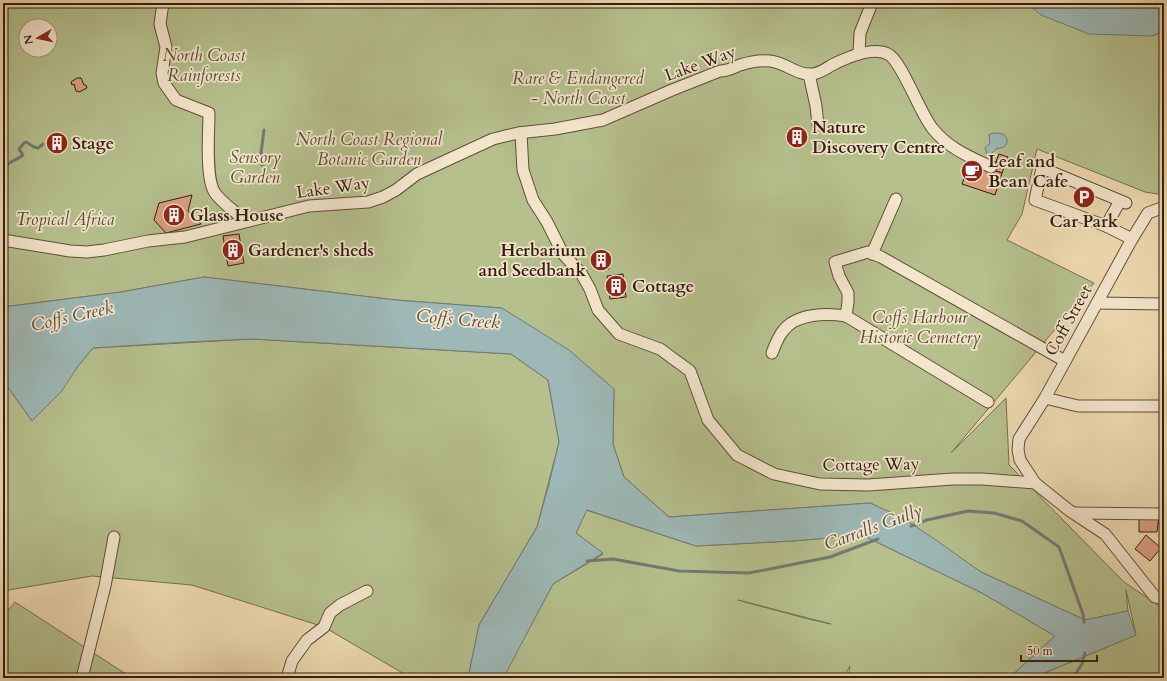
<svg xmlns="http://www.w3.org/2000/svg" width="1167" height="681" font-family="Cardo,serif">
<style>
.green{fill:#b5c08d;stroke:#746f4f;fill-rule:evenodd}
.water{fill:#9db8b6;stroke:#737a74}
.lines{fill:none;stroke-linecap:round;stroke-linejoin:round}
.stream{stroke:#737a74;stroke-width:3}
.building{fill:#daa07f;stroke:#331e11}
.minor-casing{stroke:#624d39;stroke-width:13}
.minor{stroke:#f3e6cc;stroke-width:11}
.labels{text-anchor:middle;stroke-width:3.5;stroke-linejoin:round;paint-order:stroke}
.park-label{font-size:17px;font-style:italic;fill:#5a4f36;stroke:#f3e6cc}
.street-label{font-size:17px;fill:#331e11;stroke:#f3e6cc}
.poi-label{font-size:17px;font-weight:bold;fill:#331e11;stroke:#f3e6cc;text-anchor:start}
.water-label{font-size:18px;font-style:italic;fill:#534c43;stroke:#f3e6cc}
</style>
<rect width="100%" height="100%" fill="#edd9b0"/>
<filter id="stains"><feTurbulence type="fractalNoise" baseFrequency=".005" numOctaves="4"/><feColorMatrix values="0 0 0 0 .2 0 0 0 0 .09 0 0 0 0 .02 0 0 0 .5 -.17"/></filter>
<radialGradient id="worn" r=".72"><stop offset=".6" stop-color="#630" stop-opacity="0"/><stop offset="1" stop-color="#630" stop-opacity=".3"/></radialGradient>
<g class="green">
<path d="M3,3H1027L1152,36L1164,31V195L1145,192L1037,149L1022,214L1007,240L1094,283L951,453L1006,398L1009,465L1124,582L1164,609V678H1038L1042,674L1136,635L1126,590L1128,611L1085,620L981,572L871,503L669,517L624,477L613,444L614,389L501,308L396,300L204,277L121,292L3,307ZM26,26H50V50H26Z"/>
<path d="M252,339L511,354L548,380L559,442L537,527L479,625L468,678H411L324,627L192,585L92,576L3,591V380L32,421L93,348Z"/>
<path d="M586,510L696,546L793,541L862,535L982,593L1055,636L1009,678H848L850,666L843,678H504V675L553,584L603,554L576,533ZM738,600L831,624L808,619Z"/>
<path d="M15,602L132,678H3V617Z"/>
</g>
<g class="water">
<path d="M1027,3H1164V31L1152,36L1089,34L1041,15Z"/>
<path d="M993,133C1000,133 1008,133 1007,143L1004,147L996,149L991,154H987L985,148L990,143L989,135Z"/>
<path d="M204,277L396,300L502,308L569,350L614,389L613,444L624,477L669,517L870,503L901,517L933,538L981,572L1085,620L1128,611L1136,635L1042,674L1038,678H1009L1055,636L982,593L862,535L793,541L696,546L587,510L576,533L603,553L553,584L505,675L504,678H468L479,625L537,527L549,484L559,442L548,380L511,354L252,339L185,342L93,348L78,366L61,392L32,421L3,380V307L121,292Z"/>
</g>
<g class="lines">
<g class="stream">
<path d="M262,165L261,153L264,130"/>
<path d="M3,171C7,161 16,161 23,155L19,149L24,143L26,142L34,147L38,148L43,144"/>
<path d="M911,526L927,520L968,511L994,513L1022,521L1059,547L1083,614L1084,622"/>
<path d="M587,561L613,559L679,571L749,573L830,557L878,539"/>
<path d="M1073,678L1082,664L1085,653"/>
</g>
</g>
<g class="building">
<path d="M77,78H81L84,85H86L87,88L79,92L76,91L74,84L72,85L71,82Z"/>
<path d="M800,129L804,143L795,145L791,132Z"/>
<path d="M55,134L63,135L59,154L52,152Z"/>
<path d="M999,154L1008,157L1005,165L996,162Z"/>
<path d="M993,161L1005,165L1002,173L991,169Z"/>
<path d="M969,164L979,168L975,179L966,175Z"/>
<path d="M980,166L1002,173L995,195L962,184L965,175L975,179Z"/>
<path d="M192,195L188,211L201,224L166,233L154,220L159,203Z"/>
<path d="M239,234L244,263L228,266L223,236Z"/>
<path d="M606,250L609,269L596,270L594,251Z"/>
<path d="M623,274L626,297L610,299L607,276Z"/>
<path d="M1139,516H1159L1157,532H1139Z"/>
<path d="M1146,535L1161,548L1150,561L1135,549Z"/>
</g>
<g class="lines">
<g class="minor-casing">
<g id="minor">
<path d="M163,3L160,24L166,47L162,73L164,83L176,100L209,113C209,131 205,179 215,193C223,204 236,212 245,221"/>
<path d="M859,54L860,33L872,3"/>
<path d="M809,74L816,106L818,125"/>
<path d="M521,133L523,170L533,200L547,222L563,254L581,273L590,289L598,310L619,334L660,349L690,371L708,420L737,455L774,474L820,484L868,485L953,479H982L1035,483"/>
<path d="M1126,203L1042,168L1035,200L1106,226L1132,239"/>
<path d="M1164,207L1148,213L1132,239L1045,398L1019,439L1018,450L1020,460L1035,483L1070,511L1105,534L1155,597L1164,599"/>
<path d="M1106,226L1120,201"/>
<path d="M3,240L70,251L87,252L104,250L148,241L185,237L309,206L368,202L383,197L396,190L417,174L493,139L518,133L555,129L603,120L672,90L720,71C728,71 733,68 740,65C749,62 761,60 770,61C785,62 797,76 813,74C820,73 827,68 832,65C846,58 872,46 888,54C902,61 920,114 933,129C948,148 970,157 991,167"/>
<path d="M872,254L896,199"/>
<path d="M1097,303L1164,304"/>
<path d="M772,353C775,345 778,337 783,331C796,313 827,313 846,316"/>
<path d="M1045,398L1078,406H1164"/>
<path d="M988,402L846,316L848,302V293L839,276L835,262L868,252L881,257L1065,361"/>
<path d="M1075,513L1164,514"/>
<path d="M82,678L105,586L114,537"/>
<path d="M287,678L292,661L307,640L324,627L330,613L340,605L367,591"/>
</g>
</g>
<use href="#minor" class="minor"/>
</g>
<defs>
<g id="building-disc" transform="scale(1.15)"><circle r="9.5" fill="#8f2418" stroke="#f3e6cc"/><path d="M-4-6H4V6H1V3H-1V6H-4ZM-2.5-4.3h1.7v1.8h-1.7ZM.8-4.3h1.7v1.8H.8ZM-2.5-1h1.7V.8h-1.7ZM.8-1h1.7V.8H.8Z" fill="#fff"/></g>
<g id="cafe-disc" transform="scale(1.15)"><circle r="9.5" fill="#8f2418" stroke="#f3e6cc"/><path d="M-5.5-4.5H6V0H3Q3 3.5 0 3.5H-2.5Q-5.5 3.5-5.5 0ZM3-3.2v2h1.7v-2ZM-6 4.5H4V6H-6Z" fill="#fff"/></g>
<g id="parking-disc" transform="scale(1.15)"><circle r="9.5" fill="#8f2418" stroke="#f3e6cc"/><path d="M-3.5-5.5H1a3.5 3.5 0 0 1 0 7H-1V5.5H-3.5ZM-1-3.4V-.6H.8a1.4 1.4 0 0 0 0-2.8Z" fill="#fff"/></g>
</defs>
<g fill-rule="evenodd">
<use href="#building-disc" x="797" y="137"/>
<use href="#building-disc" x="57" y="143"/>
<use href="#cafe-disc" x="972" y="171"/>
<use href="#parking-disc" x="1084" y="197"/>
<use href="#building-disc" x="174" y="215"/>
<use href="#building-disc" x="233" y="250"/>
<use href="#building-disc" x="601" y="260"/>
<use href="#building-disc" x="616" y="286"/>
</g>
<g class="labels">
<g class="park-label">
<text x="204" y="61">North Coast<tspan x="204" dy="20">Rainforests</tspan></text>
<text x="578" y="84">Rare &amp; Endangered<tspan x="578" dy="20">- North Coast</tspan></text>
<text x="369" y="145">North Coast Regional<tspan x="369" dy="20">Botanic Garden</tspan></text>
<text x="255" y="163">Sensory<tspan x="255" dy="20">Garden</tspan></text>
<text x="65" y="225">Tropical Africa</text>
<text x="920" y="323">Coffs Harbour<tspan x="920" dy="20">Historic Cemetery</tspan></text>
</g>
<g class="street-label">
<text transform="translate(700 63) rotate(-20)" y="6">Lake Way</text>
<text transform="translate(333 187) rotate(-8)" y="6">Lake Way</text>
<text transform="translate(1068 320) rotate(-61)" y="6">Coff Street</text>
<text transform="translate(871 464) rotate(-1)" y="6">Cottage Way</text>
</g>
<g class="poi-label">
<text x="812" y="133">Nature<tspan x="812" dy="20">Discovery Centre</tspan></text>
<text x="72" y="149">Stage</text>
<text x="988" y="167">Leaf and<tspan x="988" dy="20">Bean Cafe</tspan></text>
<text x="190" y="221">Glass House</text>
<text x="1084" y="227" text-anchor="middle">Car Park</text>
<text x="248" y="256">Gardener's sheds</text>
<text x="586" y="256" text-anchor="end">Herbarium<tspan x="586" dy="20">and Seedbank</tspan></text>
<text x="632" y="292">Cottage</text>
</g>
<g class="water-label">
<text transform="translate(72 316) rotate(-13)" y="6">Coffs Creek</text>
<text transform="translate(458 319) rotate(5)" y="6">Coffs Creek</text>
<text transform="translate(873 527) rotate(-20)" y="6">Carralls Gully</text>
</g>
</g>
<rect width="1167" height="681" fill="none" stroke="#edd9b0" stroke-width="16"/>
<rect x="4" y="4" width="1159" height="673" fill="none" stroke="#331e11" stroke-width="2"/>
<rect x="8" y="8" width="1151" height="665" fill="none" stroke="#331e11"/>
<g transform="translate(38 38) rotate(261)"><circle r="19" fill="#f3e6cc" stroke="#a69681"/>
<path d="M0-3L7 15L0 10L-7 15Z" fill="#8f2418"/>
<text y="-6" font-size="11" font-weight="bold" text-anchor="middle" fill="#331e11">N</text>
</g>
<path d="M1021 655v6h76v-6" fill="none" stroke="#331e11" stroke-width="2"/>
<text x="1027" y="655" font-size="12" fill="#331e11" stroke="#f3e6cc" stroke-width="3" paint-order="stroke">50 m</text>
<rect width="100%" height="100%" filter="url(#stains)"/>
<rect width="100%" height="100%" fill="url(#worn)"/>
</svg>
